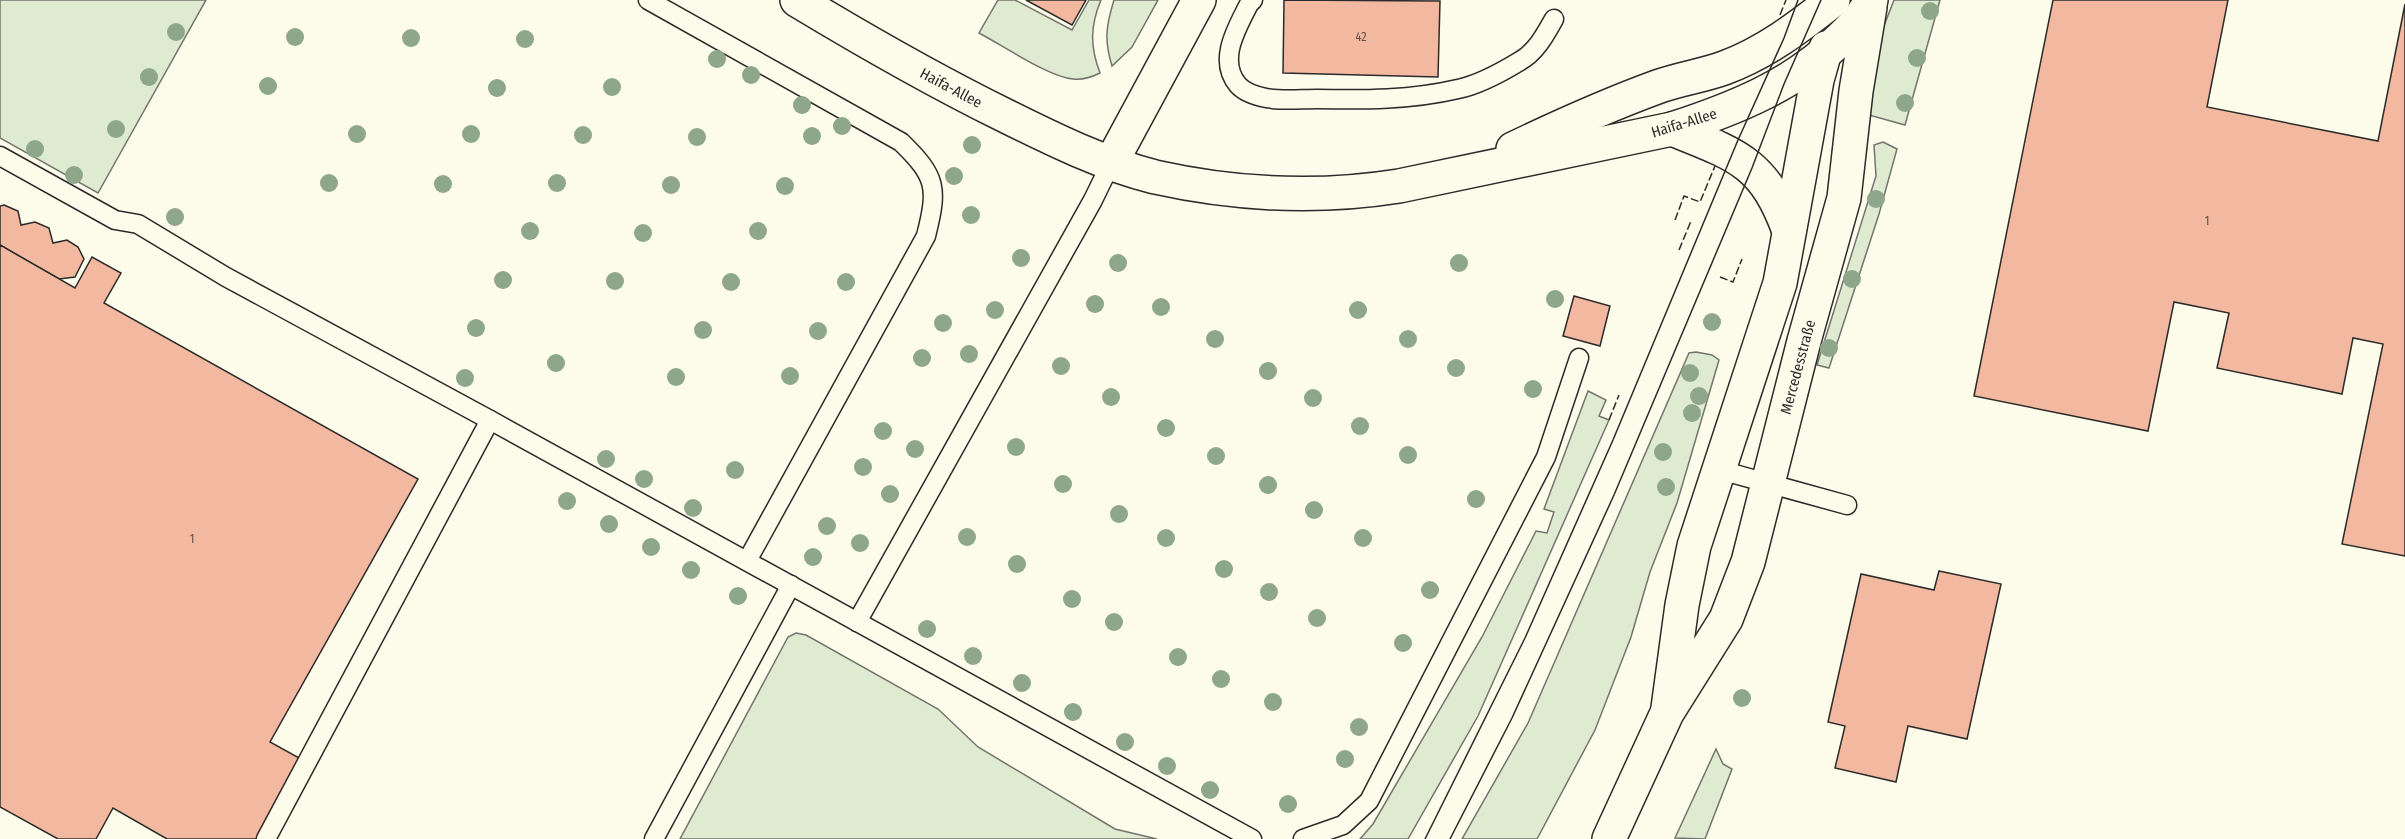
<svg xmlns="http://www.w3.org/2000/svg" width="2405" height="839" font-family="'Fira Sans Condensed',sans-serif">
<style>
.green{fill:#deebd1;stroke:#74746e;stroke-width:1.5}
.building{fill:#f2b8a0;stroke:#2b2b2b;stroke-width:1.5}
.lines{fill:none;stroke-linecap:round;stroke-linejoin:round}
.lane-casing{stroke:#2b2b2b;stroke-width:21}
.street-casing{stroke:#2b2b2b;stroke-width:36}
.secondary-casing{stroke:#2b2b2b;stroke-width:36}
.lane{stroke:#fdfbea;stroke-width:18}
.street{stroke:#fdfbea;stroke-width:33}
.secondary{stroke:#fdfbea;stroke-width:33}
.tram{stroke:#2b2b2b;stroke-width:1.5}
.fence{stroke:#2b2b2b;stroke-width:1.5;stroke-dasharray:8 3;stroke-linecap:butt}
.tree{fill:#8ea78a}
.labels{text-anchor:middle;stroke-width:4.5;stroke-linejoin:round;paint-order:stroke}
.number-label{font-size:12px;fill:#5d4e48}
.street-label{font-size:15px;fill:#2b2b2b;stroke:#fdfbea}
</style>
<rect width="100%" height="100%" fill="#fdfbea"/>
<g class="green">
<path d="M0,0H206L98,193L0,138Z"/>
<path d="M998,0H1015L1072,30L1089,0H1101C1090,26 1090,47 1100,73C1092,77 1082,80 1073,79C1049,77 1002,45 979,33Z"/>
<path d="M1114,0H1158L1132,47L1112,66C1104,40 1106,26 1114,0Z"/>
<path d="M1894,0H1940L1905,125L1869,115L1877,44Z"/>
<path d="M1883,142L1897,149L1879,214L1829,368L1817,365L1876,176L1874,145Z"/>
<path d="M1696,352L1712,355L1719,360L1677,503L1650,572L1631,637L1595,730L1537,839H1462L1528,723L1689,353Z"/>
<path d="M1588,391L1606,400L1599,416L1609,420L1478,716L1408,839H1360L1373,824L1482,637L1536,531L1547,533L1554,512L1544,509Z"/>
<path d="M796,633L806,635L938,709L978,747L1115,829L1157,839H680L788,637Z"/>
<path d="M1716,749L1723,764L1732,769L1705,839L1675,838Z"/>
</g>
<g class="building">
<path d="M1026,0H1086L1072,25Z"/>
<path d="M1284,0L1440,1L1438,77L1283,73Z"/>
<path d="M2053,0H2228L2207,107L2378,141L2405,4V556L2342,544L2383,344L2353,338L2342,394L2217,368L2229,313L2174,302L2148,431L1974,396Z"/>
<path d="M4,205L18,211L21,225L35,222L49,228L53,243L67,240L78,247L84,259L75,277L59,279L0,245V206Z"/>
<path d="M0,245L75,288L92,257L121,273L104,303L418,479L270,742L301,759L256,839H167L113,808L96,839H58L0,807Z"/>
<path d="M1574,296L1610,306L1600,346L1563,336Z"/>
<path d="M1939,571L2001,584L1967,739L1908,726L1896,782L1835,768L1845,726L1828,722L1861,574L1934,590Z"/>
</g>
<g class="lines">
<g class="lane-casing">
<g id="lane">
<path d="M648,0L901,142C937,177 938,188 926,236L747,561"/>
<path d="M1253,0L1249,4C1237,28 1217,60 1238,85C1245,93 1256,96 1266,98C1282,101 1300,99 1317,99C1364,100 1411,100 1458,89C1478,85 1502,72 1520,61C1536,52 1545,35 1554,19"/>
<path d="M0,156L115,220L138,224L226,277L490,420L1252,839"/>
<path d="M1720,470L1847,505"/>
<path d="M857,622L1093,200L1111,163"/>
<path d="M266,839L490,420"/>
<path d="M654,839L791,585"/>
<path d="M1303,839L1343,825L1369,801L1546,457L1579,358"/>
</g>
</g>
<g class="street-casing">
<path id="street" d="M1111,163L1199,0"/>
</g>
<g class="secondary-casing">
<g id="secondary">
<path d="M797,0C865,41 933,80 1004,115C1052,139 1103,164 1155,177C1236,195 1317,199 1399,186L1672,129C1734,109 1794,85 1840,39C1852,28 1864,15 1871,0"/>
<path d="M1672,129C1737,155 1764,162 1789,231"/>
<path d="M1513,149C1561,126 1608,105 1657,87C1679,79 1702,76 1724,68C1765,53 1799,27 1833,0"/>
<path d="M1668,708L1682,605L1694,546L1780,283L1817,80L1826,48"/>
<path d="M1609,839L1667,713L1726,619L1748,562L1804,341L1844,198L1856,91L1870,7"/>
</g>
</g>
<use href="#lane" class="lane"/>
<use href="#street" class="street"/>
<use href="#secondary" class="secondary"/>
<g class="tram">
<path d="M1425,839L1525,638L1613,440L1738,140L1784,38L1798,0"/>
<path d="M1450,839L1512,718L1614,495L1752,168L1784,84L1821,0"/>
</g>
<g class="fence">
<path d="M1780,15L1786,0"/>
<path d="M1675,220L1684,196L1700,202L1715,166"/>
<path d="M1679,250L1691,221"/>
<path d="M1720,277L1733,282L1742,259"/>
<path d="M1609,420L1619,395"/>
</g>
</g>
<g class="tree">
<circle cx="1930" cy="11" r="9"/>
<circle cx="176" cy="32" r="9"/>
<circle cx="295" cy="37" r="9"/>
<circle cx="411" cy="38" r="9"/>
<circle cx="525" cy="39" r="9"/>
<circle cx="1917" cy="58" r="9"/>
<circle cx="717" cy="59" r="9"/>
<circle cx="751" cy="75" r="9"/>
<circle cx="149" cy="77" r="9"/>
<circle cx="268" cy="86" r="9"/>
<circle cx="612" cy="87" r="9"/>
<circle cx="497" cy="88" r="9"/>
<circle cx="1905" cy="103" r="9"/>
<circle cx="802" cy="105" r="9"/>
<circle cx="842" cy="126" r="9"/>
<circle cx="116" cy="129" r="9"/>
<circle cx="357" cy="134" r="9"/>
<circle cx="471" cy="134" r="9"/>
<circle cx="583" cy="135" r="9"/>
<circle cx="812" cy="136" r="9"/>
<circle cx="697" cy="137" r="9"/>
<circle cx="972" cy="145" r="9"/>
<circle cx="35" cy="149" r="9"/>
<circle cx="74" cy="175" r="9"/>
<circle cx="954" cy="176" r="9"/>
<circle cx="329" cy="183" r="9"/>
<circle cx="557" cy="183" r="9"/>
<circle cx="443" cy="184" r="9"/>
<circle cx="671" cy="185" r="9"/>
<circle cx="785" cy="186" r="9"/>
<circle cx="1876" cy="199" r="9"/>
<circle cx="971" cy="215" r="9"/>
<circle cx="175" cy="217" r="9"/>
<circle cx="530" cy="231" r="9"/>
<circle cx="758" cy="231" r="9"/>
<circle cx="643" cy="233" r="9"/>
<circle cx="1021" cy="258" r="9"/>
<circle cx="1118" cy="263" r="9"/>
<circle cx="1459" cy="263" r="9"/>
<circle cx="1852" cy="279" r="9"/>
<circle cx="503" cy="280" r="9"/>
<circle cx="615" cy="281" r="9"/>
<circle cx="731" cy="282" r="9"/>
<circle cx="846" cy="282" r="9"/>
<circle cx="1555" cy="299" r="9"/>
<circle cx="1095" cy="304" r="9"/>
<circle cx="1161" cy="307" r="9"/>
<circle cx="995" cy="310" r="9"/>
<circle cx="1358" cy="310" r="9"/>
<circle cx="1712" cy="322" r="9"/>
<circle cx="943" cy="323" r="9"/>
<circle cx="476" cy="328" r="9"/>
<circle cx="703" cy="330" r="9"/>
<circle cx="818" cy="331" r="9"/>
<circle cx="1215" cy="339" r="9"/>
<circle cx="1408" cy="339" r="9"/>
<circle cx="1829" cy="348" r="9"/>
<circle cx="969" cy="354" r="9"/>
<circle cx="922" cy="358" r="9"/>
<circle cx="556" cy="363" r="9"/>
<circle cx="1061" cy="366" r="9"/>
<circle cx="1456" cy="368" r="9"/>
<circle cx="1268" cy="371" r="9"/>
<circle cx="1690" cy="373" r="9"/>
<circle cx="790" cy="376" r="9"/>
<circle cx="676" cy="377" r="9"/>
<circle cx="465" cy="378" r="9"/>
<circle cx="1533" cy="389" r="9"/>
<circle cx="1699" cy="396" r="9"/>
<circle cx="1111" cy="397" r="9"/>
<circle cx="1313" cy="398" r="9"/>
<circle cx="1692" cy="413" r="9"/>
<circle cx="1360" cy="426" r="9"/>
<circle cx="1166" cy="428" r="9"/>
<circle cx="883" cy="431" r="9"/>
<circle cx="1016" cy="447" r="9"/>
<circle cx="915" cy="449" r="9"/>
<circle cx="1663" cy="452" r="9"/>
<circle cx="1408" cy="455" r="9"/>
<circle cx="1216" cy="456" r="9"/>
<circle cx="606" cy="459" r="9"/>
<circle cx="863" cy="467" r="9"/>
<circle cx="735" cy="470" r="9"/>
<circle cx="644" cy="479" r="9"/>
<circle cx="1063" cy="484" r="9"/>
<circle cx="1268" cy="485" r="9"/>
<circle cx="1666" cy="487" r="9"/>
<circle cx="890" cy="494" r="9"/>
<circle cx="1476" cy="499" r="9"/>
<circle cx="567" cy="501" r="9"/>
<circle cx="693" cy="508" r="9"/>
<circle cx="1314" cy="510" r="9"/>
<circle cx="1119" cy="514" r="9"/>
<circle cx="609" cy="524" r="9"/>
<circle cx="827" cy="526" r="9"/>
<circle cx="967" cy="537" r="9"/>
<circle cx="1166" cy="538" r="9"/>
<circle cx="1363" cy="538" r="9"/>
<circle cx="860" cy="543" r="9"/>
<circle cx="651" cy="547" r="9"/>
<circle cx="813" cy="557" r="9"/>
<circle cx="1017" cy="564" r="9"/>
<circle cx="1224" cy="569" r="9"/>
<circle cx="691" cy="570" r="9"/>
<circle cx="1430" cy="590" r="9"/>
<circle cx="1269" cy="592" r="9"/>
<circle cx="738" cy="596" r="9"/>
<circle cx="1072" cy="599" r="9"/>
<circle cx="1317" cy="618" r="9"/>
<circle cx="1114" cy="622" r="9"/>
<circle cx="927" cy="629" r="9"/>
<circle cx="1403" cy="643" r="9"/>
<circle cx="973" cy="656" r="9"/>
<circle cx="1178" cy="657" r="9"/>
<circle cx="1221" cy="679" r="9"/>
<circle cx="1022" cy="683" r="9"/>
<circle cx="1742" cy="698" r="9"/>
<circle cx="1273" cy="702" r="9"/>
<circle cx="1073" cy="712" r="9"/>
<circle cx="1359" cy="727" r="9"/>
<circle cx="1125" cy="742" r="9"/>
<circle cx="1345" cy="759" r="9"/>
<circle cx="1167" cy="766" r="9"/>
<circle cx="1210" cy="790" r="9"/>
<circle cx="1288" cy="804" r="9"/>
</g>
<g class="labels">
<g class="number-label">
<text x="1361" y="41">42</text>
<text x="2207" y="225">1</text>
<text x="192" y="543">1</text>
</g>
<g class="street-label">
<text transform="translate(951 88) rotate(28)" y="5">Haifa-Allee</text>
<text transform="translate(1684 123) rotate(-17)" y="5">Haifa-Allee</text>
<text transform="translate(1798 367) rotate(-75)" y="5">Mercedesstraße</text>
</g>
</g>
</svg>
